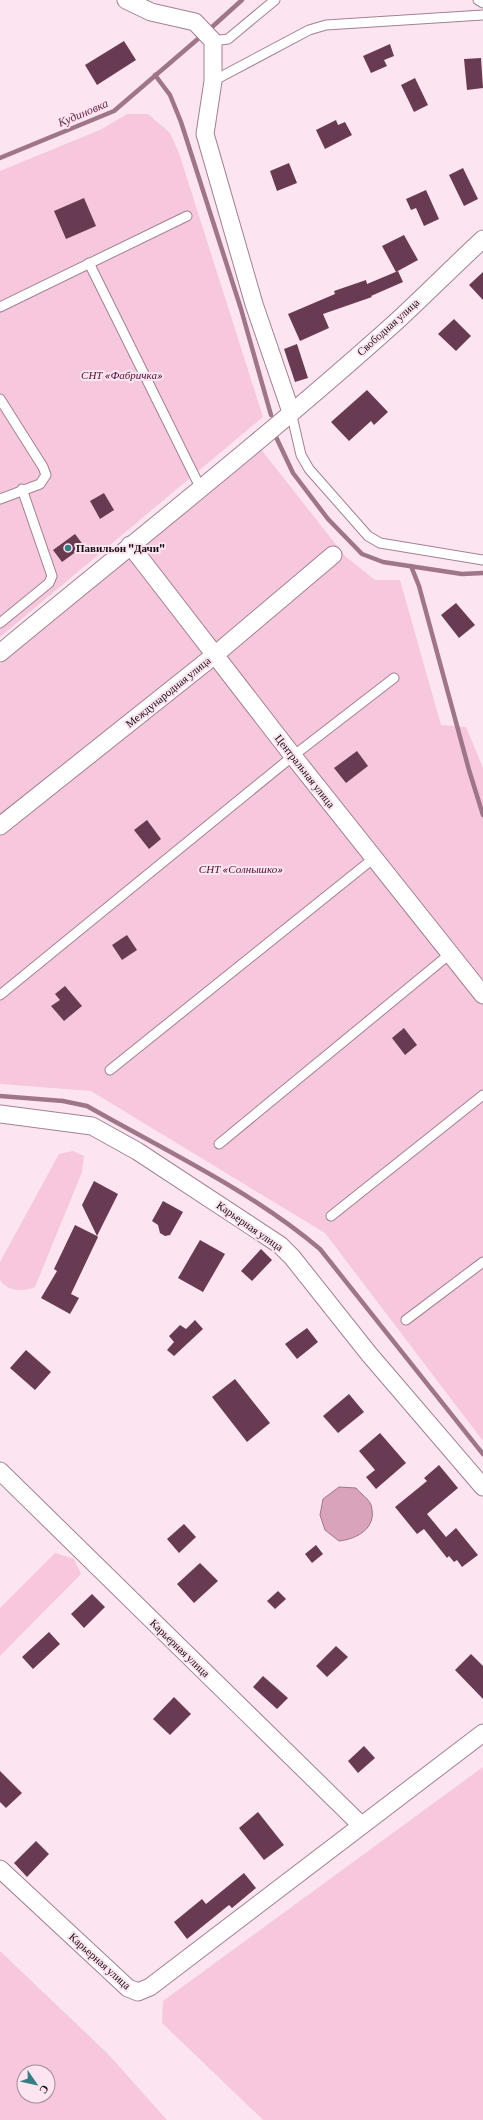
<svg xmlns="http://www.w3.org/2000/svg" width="483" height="2120" font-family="'Crimson Pro',serif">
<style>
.green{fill:#f7c7dd;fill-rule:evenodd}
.water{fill:#d9a3bc;stroke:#9f7689}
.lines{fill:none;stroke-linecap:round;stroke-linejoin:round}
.stream{stroke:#9f7689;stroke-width:4.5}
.building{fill:#693b52}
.lane-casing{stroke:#a38191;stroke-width:11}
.street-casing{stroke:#a38191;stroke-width:19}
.lane{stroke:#fff;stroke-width:9}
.street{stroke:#fff;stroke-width:17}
.poi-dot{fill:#357e81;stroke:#fce5f0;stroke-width:1.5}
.labels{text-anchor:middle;stroke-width:4;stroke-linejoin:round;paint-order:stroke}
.street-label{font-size:11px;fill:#180c12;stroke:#fce5f0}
.park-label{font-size:11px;font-style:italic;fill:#4e0f35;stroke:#fce5f0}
.poi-label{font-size:11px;font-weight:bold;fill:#180c12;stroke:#fce5f0;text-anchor:start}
.water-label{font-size:12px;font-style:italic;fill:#6c2c4f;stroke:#fce5f0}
</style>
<rect width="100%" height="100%" fill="#fce5f0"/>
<g class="green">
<path d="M127,114H148L170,133L179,153L263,417L0,637V171L102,129Z"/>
<path d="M260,448L345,556L375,580H400L441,725L466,727L483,768V1441L325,1233L91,1091L0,1084V664L127,556L141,574L148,569L140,546Z"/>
<path d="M73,1151L84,1156L82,1172L35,1287C23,1292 8,1292 0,1280V1262L59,1154Z"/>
<path d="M55,1553L74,1559L81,1574L0,1656V1608Z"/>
<path d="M483,1767V2120H263L162,2023L163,2001Z"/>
<path d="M0,1951L108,2054L167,2120H0ZM24,2072H48V2096H24Z"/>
</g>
<path class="water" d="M339,1487L356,1488C360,1493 369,1499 371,1505C378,1528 357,1539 339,1541L325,1530L320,1515L323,1499Z"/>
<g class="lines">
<g class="stream">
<path d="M212,27L242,0"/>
<path d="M155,75L170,95L181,122L241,309L271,415"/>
<path d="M0,158L114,111L199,38"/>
<path d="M276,437L293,473L328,519L362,554L383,562L462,574L483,573"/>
<path d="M411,566L419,586L469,770L483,815"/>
<path d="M0,1096L63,1101L87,1106C166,1151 250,1190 320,1249L483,1454"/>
</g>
</g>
<g class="building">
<path d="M124,41L136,60L97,85L85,65Z"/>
<path d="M390,44L394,56L384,60L387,66L371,73L363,56Z"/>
<path d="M481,58L483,88L467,90L464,59Z"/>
<path d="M415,78L428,105L414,112L401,85Z"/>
<path d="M336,120L338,125L345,122L352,135L325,149L316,130Z"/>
<path d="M289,163L297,183L277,191L270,171Z"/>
<path d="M463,168L478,199L464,206L449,175Z"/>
<path d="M426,190L439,219L424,226L416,208L411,210L406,199Z"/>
<path d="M84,198L96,226L66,239L54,211Z"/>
<path d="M404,235L418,260L396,272L382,246Z"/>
<path d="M398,271L403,282L371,296L372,297L323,314L329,328L300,341L288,314L335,294L334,291L366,280L367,284Z"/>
<path d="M483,272V300L469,285Z"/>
<path d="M454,319L471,336L456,351L438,334Z"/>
<path d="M297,344L308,378L295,382L284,349Z"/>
<path d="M367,390L388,412L374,425L371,421L349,441L331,422Z"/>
<path d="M104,493L114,510L100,519L90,501Z"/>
<path d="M75,534L84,546L62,562L53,550Z"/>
<path d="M456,603L475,625L459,638L441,615Z"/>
<path d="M357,751L368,766L346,783L334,768Z"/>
<path d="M147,820L161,839L149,849L134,830Z"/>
<path d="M127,935L137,950L122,960L112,945Z"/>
<path d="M65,986L82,1006L64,1021L51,1006L60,1000L55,994Z"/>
<path d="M404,1028L417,1045L405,1055L392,1038Z"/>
<path d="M94,1181L118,1194L97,1236L98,1237L71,1294L79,1298L70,1314L41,1298L57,1271L54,1269L75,1225L97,1236L82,1205Z"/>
<path d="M163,1201L183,1212L170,1235L165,1236L160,1233L158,1225L152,1221Z"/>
<path d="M200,1240L225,1254L203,1292L178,1278Z"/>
<path d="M261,1249L272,1260L252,1281L241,1271Z"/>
<path d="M195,1320L203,1329L174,1356L167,1350L174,1342L169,1336L180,1325L186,1329Z"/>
<path d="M307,1328L318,1342L297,1359L285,1344Z"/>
<path d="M26,1350L51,1372L35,1390L10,1368Z"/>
<path d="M235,1379L270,1423L247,1442L212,1397Z"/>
<path d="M349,1394L364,1412L338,1433L323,1416Z"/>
<path d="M380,1433L406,1463L376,1489L366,1477L375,1470L359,1451Z"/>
<path d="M439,1465L458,1488L427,1514L446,1537L456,1528L478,1555L462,1567L457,1560L454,1562L449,1556L447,1558L424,1529L417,1534L395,1507L427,1481L424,1478Z"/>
<path d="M184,1524L196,1537L179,1553L167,1539Z"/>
<path d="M316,1545L323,1554L312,1563L305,1554Z"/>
<path d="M200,1563L218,1581L194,1603L177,1584Z"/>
<path d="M278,1591L286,1599L275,1609L267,1601Z"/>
<path d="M92,1594L105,1607L84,1628L71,1614Z"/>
<path d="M49,1632L60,1644L33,1669L22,1657Z"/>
<path d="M336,1646L348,1657L327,1677L316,1666Z"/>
<path d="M471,1654L483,1666V1699L455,1670Z"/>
<path d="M263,1676L288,1698L277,1709L253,1687Z"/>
<path d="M174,1697L191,1714L170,1735L153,1719Z"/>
<path d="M364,1746L375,1758L358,1773L348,1761Z"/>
<path d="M0,1771L22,1793L6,1808L0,1802Z"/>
<path d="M258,1812L284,1845L264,1860L239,1828Z"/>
<path d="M36,1841L49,1854L27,1877L14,1863Z"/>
<path d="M244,1873L256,1888L232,1908L229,1905L187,1939L174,1922L202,1899L206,1904Z"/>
</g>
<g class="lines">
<g class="lane-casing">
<g id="lane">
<path d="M478,0L483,3"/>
<path d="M213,41L228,39L275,0"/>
<path d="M213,81L309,30L326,25L483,15"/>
<path d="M89,263L201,489"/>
<path d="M0,307L187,216"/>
<path d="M0,399L43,467L46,475L40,484L0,499"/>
<path d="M291,412L301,455L309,469L368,536L380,543L483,560"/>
<path d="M0,623L49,583L52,576L22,489"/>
<path d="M0,995L293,756L394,678"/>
<path d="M110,1070L374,858"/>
<path d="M219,1144L451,953"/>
<path d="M331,1216L483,1095"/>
<path d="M406,1320L483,1262"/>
</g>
</g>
<g class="street-casing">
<g id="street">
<path d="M126,0L151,12L195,22L213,41V81L205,134L254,304L291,412"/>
<path d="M130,545L293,756L483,995"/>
<path d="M0,653C133,543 269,436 397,321C426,294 454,266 483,239"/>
<path d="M0,826L216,654L333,555"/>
<path d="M0,1114L92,1126L137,1151L280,1245L292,1257L369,1354L483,1487"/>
<path d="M0,1471L361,1825"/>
<path d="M0,1869L128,1988L138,1992L150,1987L483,1733"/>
</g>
</g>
<use href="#lane" class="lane"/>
<use href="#street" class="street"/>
</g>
<circle class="poi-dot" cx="68" cy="548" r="4"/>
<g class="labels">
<g class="street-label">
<text transform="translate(388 327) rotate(-42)" y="4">Свободная улица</text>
<text transform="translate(168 692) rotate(-39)" y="4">Международная улица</text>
<text transform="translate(305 771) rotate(52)" y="4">Центральная улица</text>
<text transform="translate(250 1226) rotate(35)" y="4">Карьерная улица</text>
<text transform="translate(180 1648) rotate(44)" y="4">Карьерная улица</text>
<text transform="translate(100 1961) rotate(42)" y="4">Карьерная улица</text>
</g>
<g class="park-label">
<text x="122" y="379">СНТ «Фабричка»</text>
<text x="241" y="873">СНТ «Солнышко»</text>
</g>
<g class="poi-label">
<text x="76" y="552">Павильон "Дачи"</text>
</g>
<g class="water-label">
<text transform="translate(83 113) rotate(-23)" y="4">Кудиновка</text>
</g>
</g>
<g transform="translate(36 2084) rotate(124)"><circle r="19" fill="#fce5f0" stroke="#a18e97"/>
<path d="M0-3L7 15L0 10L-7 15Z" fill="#357e81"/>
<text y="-6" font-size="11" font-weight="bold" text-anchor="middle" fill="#180c12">С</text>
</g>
</svg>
